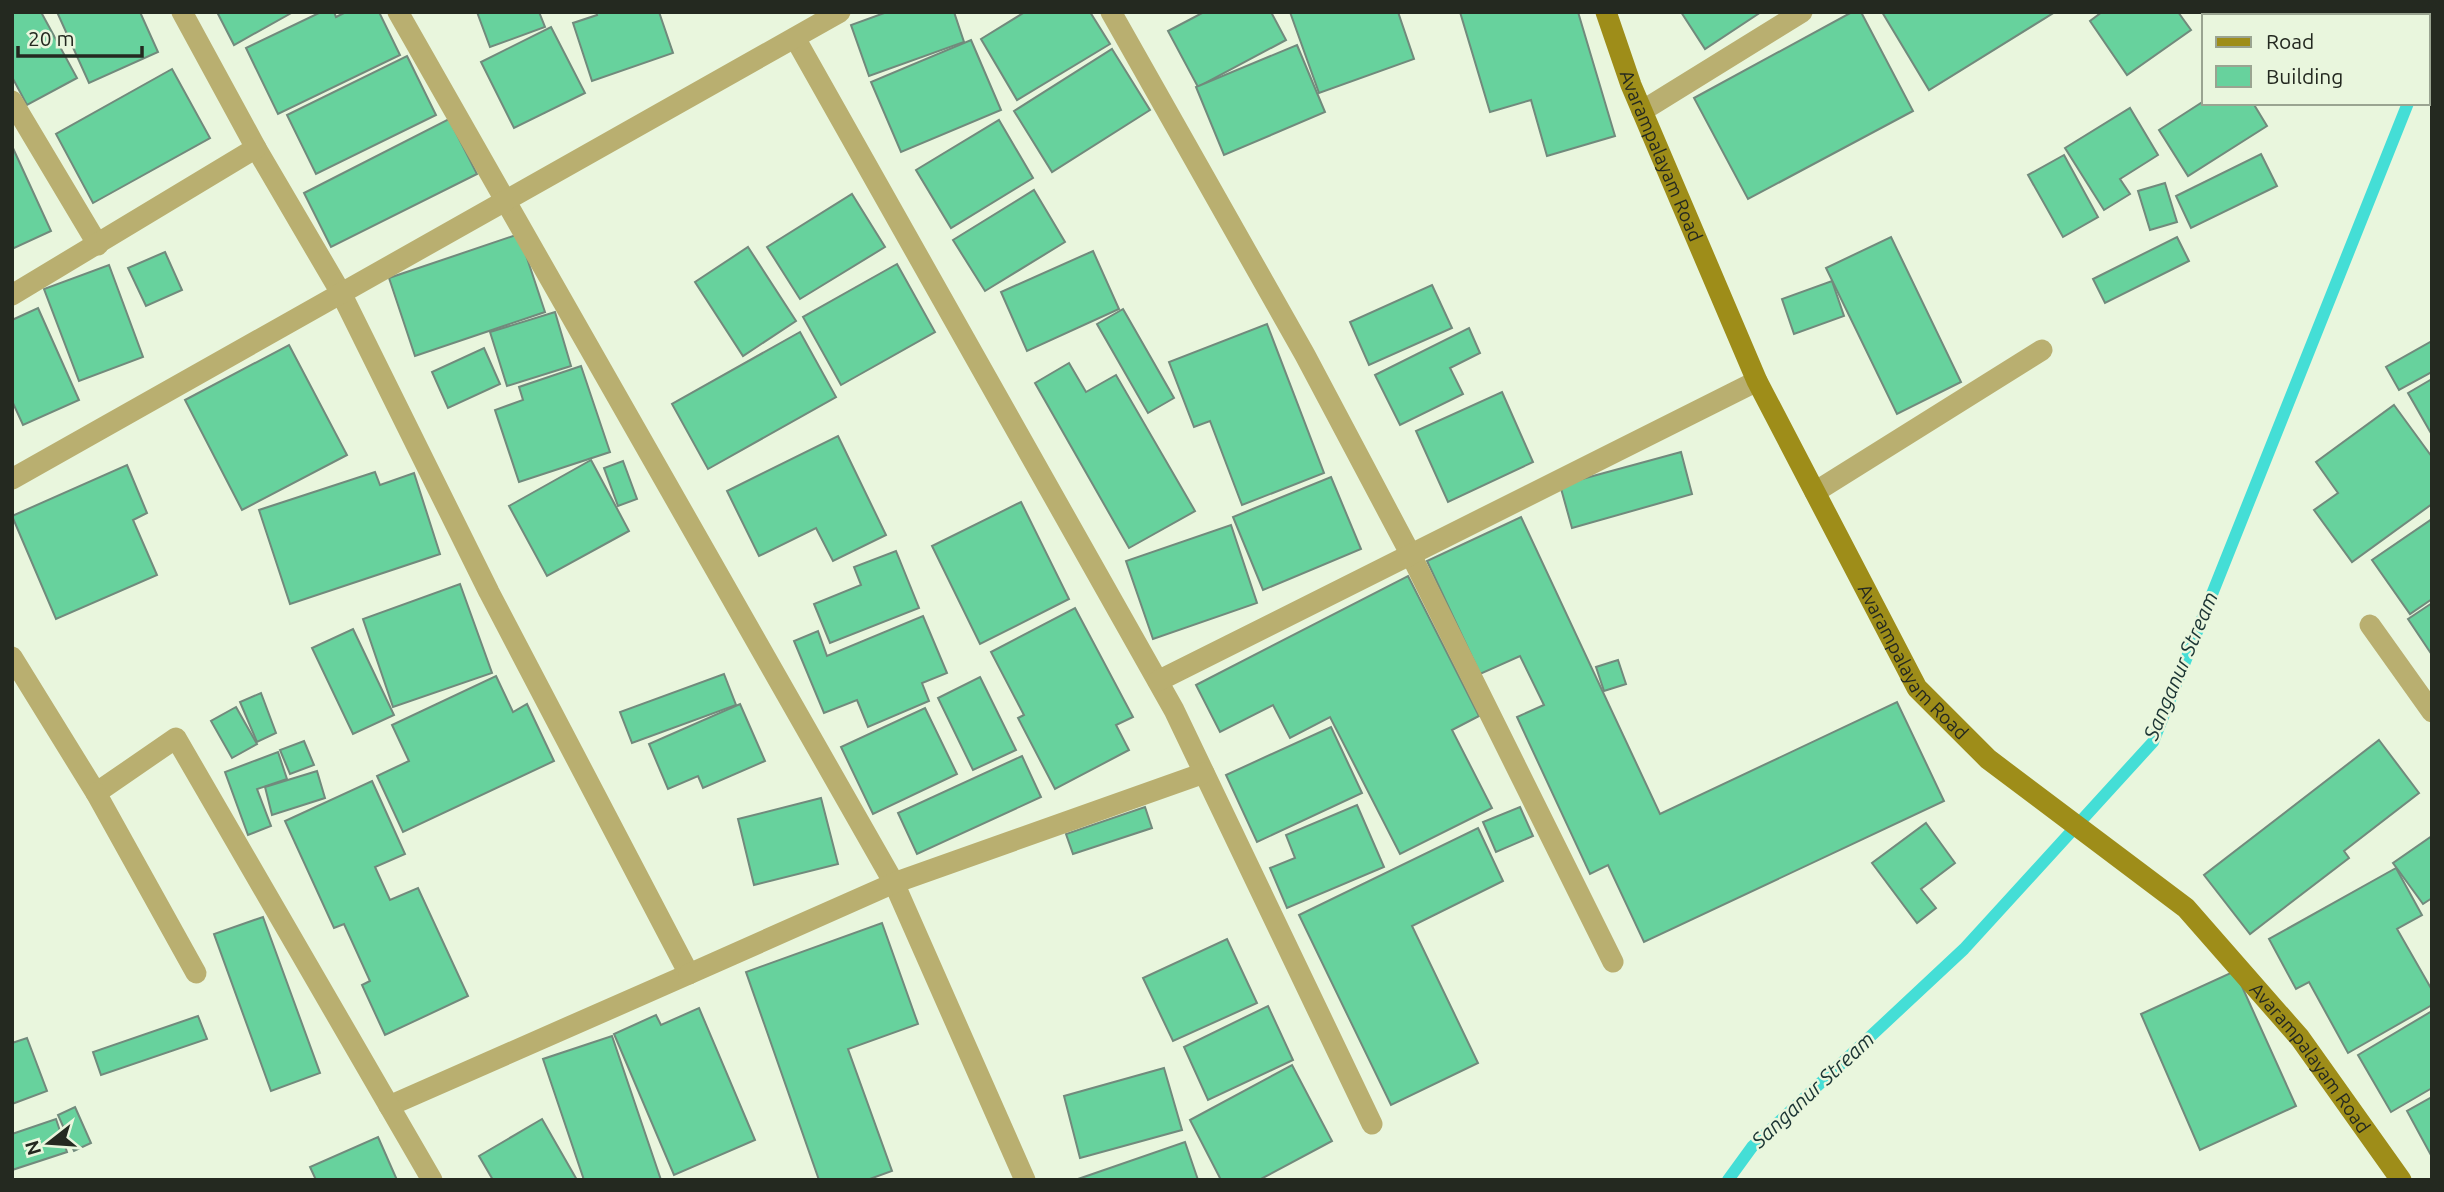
<svg xmlns="http://www.w3.org/2000/svg" width="2444" height="1192" font-family="Ubuntu,sans-serif">
<style>
.lines{fill:none;stroke-linecap:round;stroke-linejoin:round}
.stream{stroke:#44ded6;stroke-width:12}
.building{fill:#67d29d;stroke:#718a7c;stroke-width:2}
.street{stroke:#b9af70;stroke-width:21}
.secondary{stroke:#9e8d19;stroke-width:21}
.labels{text-anchor:middle;stroke-width:5;stroke-linejoin:round;paint-order:stroke}
.street-label{font-size:19px;fill:#242920;stroke:#e9f6dd}
.water-label{font-size:21px;font-style:italic;fill:#1b3433;stroke:#e9f6dd}
</style>
<rect width="100%" height="100%" fill="#e9f6dd"/>
<g class="lines">
<g class="stream">
<path d="M2428,63L2432,59"/>
<path d="M1728,1180L1752,1147L1964,949L2153,742L2408,103"/>
</g>
</g>
<g class="building">
<path d="M12,12H41L77,78L27,105L12,77Z"/>
<path d="M57,12H140L158,52L89,83Z"/>
<path d="M217,12H293L234,45Z"/>
<path d="M321,12H334L336,17L346,12H379L400,55L278,114L246,48Z"/>
<path d="M477,12H539L545,27L490,47Z"/>
<path d="M596,12H659L673,53L592,81L573,23L597,15Z"/>
<path d="M887,12H954L964,42L869,76L851,25Z"/>
<path d="M1025,12H1090L1110,44L1017,100L981,39Z"/>
<path d="M1204,12H1271L1286,40L1198,87L1168,31Z"/>
<path d="M1290,12H1398L1414,59L1319,93Z"/>
<path d="M1460,12H1578L1615,136L1547,156L1531,100L1490,112Z"/>
<path d="M1681,12H1761L1705,49Z"/>
<path d="M1852,12H1861L1913,111L1748,199L1694,98Z"/>
<path d="M1882,12H2055L1929,90Z"/>
<path d="M2102,12H2178L2191,30L2127,75L2090,21Z"/>
<path d="M551,27L585,93L514,128L481,62Z"/>
<path d="M971,40L1001,110L901,152L871,82Z"/>
<path d="M1297,45L1325,112L1224,155L1196,87Z"/>
<path d="M1112,49L1150,110L1052,172L1014,111Z"/>
<path d="M407,56L436,115L316,174L287,115Z"/>
<path d="M172,69L210,138L93,203L56,134Z"/>
<path d="M2204,101L2253,103L2267,126L2188,176L2159,130Z"/>
<path d="M2130,108L2158,155L2120,179L2130,194L2104,210L2065,148Z"/>
<path d="M449,119L477,174L331,247L304,193Z"/>
<path d="M999,120L1033,178L951,228L916,170Z"/>
<path d="M12,146L51,231L12,249Z"/>
<path d="M2261,154L2277,186L2191,228L2176,196Z"/>
<path d="M2064,155L2098,217L2063,237L2028,175Z"/>
<path d="M2165,183L2177,222L2150,230L2138,191Z"/>
<path d="M1034,190L1065,242L985,291L953,240Z"/>
<path d="M852,194L885,247L800,299L767,247Z"/>
<path d="M519,234L545,312L415,356L389,278Z"/>
<path d="M1891,237L1961,382L1897,414L1826,268Z"/>
<path d="M2177,237L2189,261L2105,303L2093,279Z"/>
<path d="M748,247L796,321L743,356L695,282Z"/>
<path d="M1093,251L1119,309L1027,351L1001,292Z"/>
<path d="M165,252L182,290L146,306L128,268Z"/>
<path d="M897,264L935,332L841,385L803,317Z"/>
<path d="M109,265L143,357L79,381L44,289Z"/>
<path d="M1832,281L1844,316L1794,334L1782,299Z"/>
<path d="M1432,285L1452,328L1369,365L1350,322Z"/>
<path d="M38,308L79,400L23,425L12,401V320Z"/>
<path d="M1123,309L1174,398L1148,413L1097,324Z"/>
<path d="M555,312L571,366L507,386L490,332Z"/>
<path d="M1267,324L1324,473L1242,505L1210,421L1194,427L1169,362Z"/>
<path d="M1469,328L1480,353L1450,368L1463,394L1400,425L1375,375Z"/>
<path d="M800,332L836,397L708,469L672,404Z"/>
<path d="M2432,341V372L2399,390L2386,367Z"/>
<path d="M289,345L347,455L242,510L185,400Z"/>
<path d="M484,348L500,384L448,408L432,372Z"/>
<path d="M1069,363L1086,392L1116,375L1195,511L1129,548L1035,383Z"/>
<path d="M581,366L610,452L519,482L495,410L523,400L519,387Z"/>
<path d="M2432,379V435L2408,393Z"/>
<path d="M1502,392L1533,462L1448,502L1416,431Z"/>
<path d="M2394,405L2432,457V504L2352,562L2314,510L2338,493L2316,462Z"/>
<path d="M838,436L886,535L833,561L816,528L759,556L727,491Z"/>
<path d="M1681,452L1692,494L1572,528L1560,485Z"/>
<path d="M591,460L629,531L547,576L509,506Z"/>
<path d="M623,461L637,499L618,506L604,468Z"/>
<path d="M127,465L147,513L133,520L157,575L56,619L12,516Z"/>
<path d="M375,472L380,485L414,473L440,554L290,604L259,510Z"/>
<path d="M1331,477L1361,549L1263,590L1233,517Z"/>
<path d="M1021,502L1069,599L980,644L932,546Z"/>
<path d="M1521,517L1660,814L1897,702L1944,801L1644,942L1608,865L1590,874L1517,717L1544,705L1520,656L1480,674L1427,561Z"/>
<path d="M2432,519V599L2410,614L2372,560Z"/>
<path d="M1231,525L1257,603L1153,639L1126,561Z"/>
<path d="M896,551L919,608L830,643L814,604L861,585L854,567Z"/>
<path d="M1408,576L1479,716L1452,730L1492,808L1400,854L1330,717L1290,738L1273,705L1220,732L1196,685Z"/>
<path d="M460,584L492,673L393,707L363,619Z"/>
<path d="M2432,603V655L2408,619Z"/>
<path d="M1075,608L1133,717L1116,725L1129,750L1055,789L1018,718L1024,715L991,652Z"/>
<path d="M923,616L947,673L922,683L929,701L868,727L857,700L824,713L794,641L818,631L827,656Z"/>
<path d="M353,629L394,715L353,734L312,648Z"/>
<path d="M1618,660L1626,684L1604,691L1596,667Z"/>
<path d="M724,674L736,705L632,743L620,712Z"/>
<path d="M496,676L513,712L527,704L554,761L403,832L377,776L409,761L392,725Z"/>
<path d="M980,677L1016,750L973,770L938,698Z"/>
<path d="M261,693L276,733L257,742L240,702Z"/>
<path d="M740,704L765,761L703,788L698,776L668,789L649,744Z"/>
<path d="M236,707L257,744L232,758L211,721Z"/>
<path d="M925,708L957,774L873,814L841,747Z"/>
<path d="M1331,727L1362,793L1257,842L1226,775Z"/>
<path d="M2379,740L2419,793L2344,851L2349,858L2250,934L2204,875Z"/>
<path d="M304,741L314,765L290,774L280,750Z"/>
<path d="M278,752L287,779L257,789L271,826L248,835L225,772Z"/>
<path d="M1022,756L1041,797L917,854L898,813Z"/>
<path d="M317,771L325,798L272,815L265,787Z"/>
<path d="M372,781L405,854L375,867L390,900L418,888L468,996L385,1035L362,985L370,981L344,924L334,928L285,821Z"/>
<path d="M821,798L838,864L754,885L738,819Z"/>
<path d="M1357,805L1384,867L1287,908L1270,868L1295,858L1286,835Z"/>
<path d="M1145,807L1152,828L1073,854L1066,834Z"/>
<path d="M1520,807L1533,836L1496,852L1483,822Z"/>
<path d="M1926,823L1955,863L1921,889L1936,908L1917,923L1872,863Z"/>
<path d="M1478,828L1503,881L1412,926L1478,1063L1391,1105L1299,915Z"/>
<path d="M2432,836V898L2423,904L2393,863Z"/>
<path d="M2396,868L2422,915L2397,929L2432,990V1005L2348,1053L2309,982L2296,989L2269,939Z"/>
<path d="M263,917L320,1073L271,1091L214,934Z"/>
<path d="M882,923L918,1024L848,1049L892,1171L867,1180H819L746,972Z"/>
<path d="M1227,939L1257,1003L1173,1041L1143,978Z"/>
<path d="M2235,971L2296,1106L2200,1150L2141,1014Z"/>
<path d="M1268,1006L1293,1060L1208,1100L1184,1047Z"/>
<path d="M699,1008L755,1140L674,1175L614,1034L656,1015L661,1025Z"/>
<path d="M2432,1011V1088L2391,1112L2358,1055Z"/>
<path d="M198,1016L207,1039L101,1075L93,1052Z"/>
<path d="M612,1036L661,1180H584L543,1059Z"/>
<path d="M27,1038L47,1091L12,1104V1043Z"/>
<path d="M1292,1065L1332,1141L1259,1180H1221L1190,1120Z"/>
<path d="M1164,1068L1182,1130L1080,1158L1064,1096Z"/>
<path d="M2432,1097V1157L2407,1111Z"/>
<path d="M75,1107L91,1143L74,1151L58,1115Z"/>
<path d="M56,1119L67,1152L12,1170V1134Z"/>
<path d="M542,1119L577,1180H493L479,1156Z"/>
<path d="M378,1137L397,1180H316L310,1167Z"/>
<path d="M1185,1142L1198,1180L1078,1179Z"/>
</g>
<g class="lines">
<g class="street">
<path d="M182,12L256,148L341,293L489,592L689,974L389,1106"/>
<path d="M398,12L894,883L1025,1180"/>
<path d="M1111,12L1305,355L1411,555L1613,962"/>
<path d="M795,38L1174,710L1372,1124"/>
<path d="M12,101L98,245"/>
<path d="M1642,111L1802,12"/>
<path d="M12,295L256,148"/>
<path d="M12,479L840,12"/>
<path d="M1815,492L2042,350"/>
<path d="M2370,625L2432,712"/>
<path d="M12,657L96,793L176,738L432,1180"/>
<path d="M1158,681L1757,381"/>
<path d="M96,793L196,973"/>
<path d="M689,974L894,883L1204,773"/>
</g>
<path class="secondary" id="s1" d="M1606,12L1631,85L1757,381L1917,688L1988,759L2186,908L2300,1038L2401,1180"/>
</g>
<g class="labels">
<g class="street-label">
<text dy="7" stroke="none"><textPath href="#s1" startOffset="154">Avarampalayam Road</textPath></text>
<text dy="7" stroke="none"><textPath href="#s1" startOffset="721">Avarampalayam Road</textPath></text>
<text dy="7" stroke="none"><textPath href="#s1" startOffset="1288">Avarampalayam Road</textPath></text>
</g>
<g class="water-label">
<text transform="translate(2181 666) rotate(-67)" y="7">Sanganur Stream</text>
<text transform="translate(1813 1090) rotate(-43)" y="7">Sanganur Stream</text>
</g>
</g>
<rect width="2444" height="1192" fill="none" stroke="#242920" stroke-width="28"/>
<rect x="2202" y="14" width="228" height="91" fill="#e9f6dd" stroke="#9aa491" stroke-width="2"/>
<rect x="2216" y="37" width="35" height="10" fill="#9e8d19" stroke="#9aa491" stroke-width="2"/>
<text x="2266" y="49" font-size="21" fill="#242920">Road</text>
<rect x="2216" y="66" width="35" height="21" fill="#67d29d" stroke="#9aa491" stroke-width="2"/>
<text x="2266" y="84" font-size="21" fill="#242920">Building</text>
<g transform="translate(49 1143) rotate(253)" stroke="#e9f6dd" stroke-width="5" paint-order="stroke">
<path d="M0-5L12 26L0 18L-12 26Z" fill="#242920"/>
<text y="-10" font-size="19" font-weight="bold" text-anchor="middle" fill="#242920">N</text>
</g>
<path d="M18 46v10h124v-10" fill="none" stroke="#242920" stroke-width="3.5"/>
<text x="28" y="46" font-size="21" fill="#242920" stroke="#e9f6dd" stroke-width="5" paint-order="stroke">20 m</text>
</svg>
